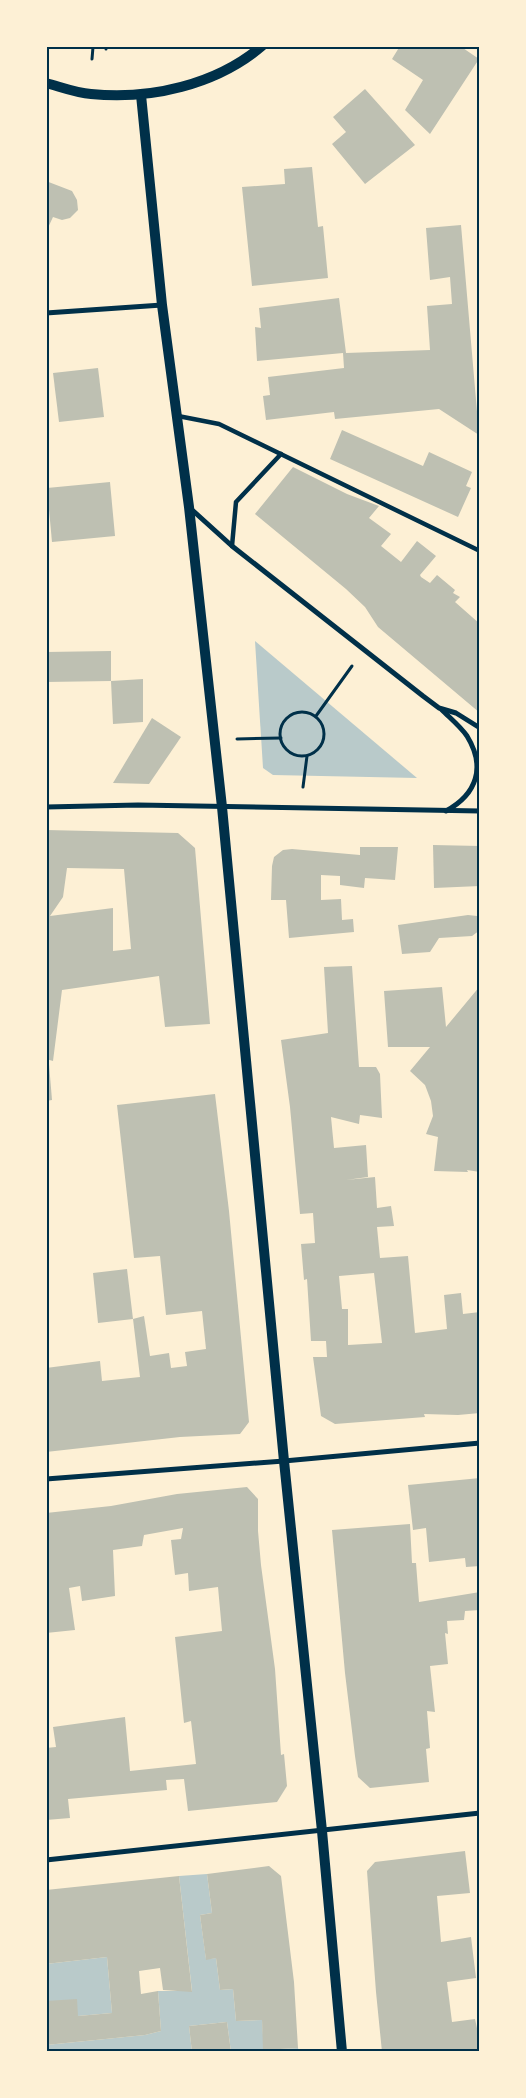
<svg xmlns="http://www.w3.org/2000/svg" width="526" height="2098" font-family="Barlow,sans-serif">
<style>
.green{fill:#b9caca}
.building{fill:#bec0b2;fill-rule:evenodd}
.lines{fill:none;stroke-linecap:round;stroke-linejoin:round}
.path{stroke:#003049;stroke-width:3}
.pedestrian{stroke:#003049;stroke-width:4.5}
.minor{stroke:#003049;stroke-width:5}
.secondary{stroke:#003049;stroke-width:10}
.neatline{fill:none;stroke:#003049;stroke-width:2}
</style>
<rect width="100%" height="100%" fill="#fdf0d5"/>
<g class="green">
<path d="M255,641L417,778L273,775L263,768Z"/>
<path d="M207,1874L212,1913L200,1915L206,1959L216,1958L220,1990L233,1989L236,2021L262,2020L264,2050L298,2048L299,2052H231L227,2022L189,2026L192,2052H46V2045L145,2035L161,2031L158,1991H192L179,1876Z"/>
<path d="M107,1957L112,2013L78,2016L46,2001V1964Z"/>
</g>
<g class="building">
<path d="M400,46H460L479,59L430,134L405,110L423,80L392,59Z"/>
<path d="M365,89L415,145L365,184L332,144L346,132L333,117Z"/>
<path d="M312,167L318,227L323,226L328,278L252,286L242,187L285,184L284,169Z"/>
<path d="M46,181L72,191L77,200L78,210L70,218L62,220L53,217L46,232Z"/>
<path d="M461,225L479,435L439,409L335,419L334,412L266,420L263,396L270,395L268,377L344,368L343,353L257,361L255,327L261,328L259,308L339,298L346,353L430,350L427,306L452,304L450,277L430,280L426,228Z"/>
<path d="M98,368L104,417L59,422L53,373Z"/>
<path d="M342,430L423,466L429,452L472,472L466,486L471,488L458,517L330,459Z"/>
<path d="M293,467L347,494L379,506L369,518L391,534L381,546L401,562L417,541L436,556L420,575L421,577L430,583L437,575L455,590L453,593L460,597L455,602L480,624V713L378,627L365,607L346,589L255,514Z"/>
<path d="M110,482L115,536L52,542L47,488Z"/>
<path d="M111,651V681L143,679V722L113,724L111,681L46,682V652Z"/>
<path d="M152,718L181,737L149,784L113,783Z"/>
<path d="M46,830L178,833L195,848L210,1024L165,1027L159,976L62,990L53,1061L46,1059ZM67,868L124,869L131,949L113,951V908L50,916L63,897Z"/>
<path d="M433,845L480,846V886L434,888Z"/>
<path d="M360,847H398L395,880L365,878L364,888L340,885V876L321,875V900L341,899L342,920L353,919L354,932L289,938L286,900H271L272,866L274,857L283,850L292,849L360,855Z"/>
<path d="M468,915L477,916L480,919V930L472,936L439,938L430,952L402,954L398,925Z"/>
<path d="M352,966L359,1067H376L380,1074L382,1118L360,1115L359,1124L331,1117L334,1148L366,1145L368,1177L346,1180L375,1177L377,1208L391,1206L394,1226L377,1227L380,1258L408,1256L415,1333L447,1329L444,1295L461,1293L463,1314L480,1312V1413L458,1415L424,1414L425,1417L335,1424L321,1416L313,1357H327L326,1341H311L307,1279L304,1280L301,1244L315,1243L313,1213L300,1214L290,1107L281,1040L328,1033L324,967ZM374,1273L382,1343L348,1345V1309H342L339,1276Z"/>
<path d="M480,986V1172L467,1170L468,1172L434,1171L438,1137L426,1134L433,1116L431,1101L425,1085L410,1071L430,1047H388L384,991L442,987L446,1027Z"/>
<path d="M46,1064H49L52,1100L46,1101Z"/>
<path d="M215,1094L229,1211L249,1422L240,1434L180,1437L46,1452V1368L100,1361L102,1381L140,1377L133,1319L98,1323L93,1273L127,1269L133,1319L144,1316L150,1356L169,1353L171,1368L187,1366L185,1352L206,1349L202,1311L166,1315L160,1256L134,1258L117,1105Z"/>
<path d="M480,1478V1566L466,1567L465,1558L429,1562L426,1528L413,1530L408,1485Z"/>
<path d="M247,1487L258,1499V1531L261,1565L275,1669L281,1755L284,1754L287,1786L277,1802L188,1811L184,1779L166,1780L167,1790L68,1799L70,1818L46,1820V1748L56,1747L53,1727L125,1717L130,1771L196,1764L191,1721L184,1723L175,1637L222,1631L218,1587L189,1591L188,1573L175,1575L171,1540L181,1539L183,1528L144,1535L142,1546L113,1550L115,1596L82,1601L80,1586L69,1588L75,1630L46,1633V1513L111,1506L177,1494Z"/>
<path d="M410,1524L412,1563H416L419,1602L480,1592V1610L465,1611L464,1620L447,1621L448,1634L445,1633L448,1664L430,1666L435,1712L427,1711L430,1748L426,1749L429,1782L370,1788L358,1777L355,1756L345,1673L332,1530Z"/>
<path d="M465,1851L470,1893L437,1896L441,1942L471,1937L476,1978L447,1982L452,2022L475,2019L480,2042V2052H382L376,1992L367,1871L375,1862Z"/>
<path d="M269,1866L281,1876L294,1982L298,2048L263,2050L262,2020L236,2021L233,1989L220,1990L216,1958L206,1960L200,1915L212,1913L207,1874Z"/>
<path d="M179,1876L192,1992L163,1990L160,1968L139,1971L141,1994L158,1991L161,2031L145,2035L46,2045V2001L77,1999L78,2016L112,2013L107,1957L46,1964V1890Z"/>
<path d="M227,2022L231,2052H192L189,2026Z"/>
</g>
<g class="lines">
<g class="path">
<path d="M106,49V46"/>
<path d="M92,59L93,47"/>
<circle cx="302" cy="734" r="22"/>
<path d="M316,716L352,666"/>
<path d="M237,739L281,738"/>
<path d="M303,787L307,756"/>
</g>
<g class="pedestrian">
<path d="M178,416L219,424L480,551"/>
<path d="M232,546L236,502L281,454"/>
</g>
<g class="minor">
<path d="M46,313L162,305"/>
<path d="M191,509L232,546L423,696L439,708L456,713L480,728"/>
<path d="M442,710C450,718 460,726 467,736C486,767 477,794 446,811"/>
<path d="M46,807L138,805L480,811"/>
<path d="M46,1479L284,1461L480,1443"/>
<path d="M46,1860L480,1813"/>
</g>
<g class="secondary">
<path d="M46,83C61,87 76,93 91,94C150,100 216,85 262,46"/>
<path d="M141,95L162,305L189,507L222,807L284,1461L322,1831L342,2052"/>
</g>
</g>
<rect width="526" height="2098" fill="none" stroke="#fdf0d5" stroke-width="95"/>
<rect x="48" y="48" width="430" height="2002" class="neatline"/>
</svg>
